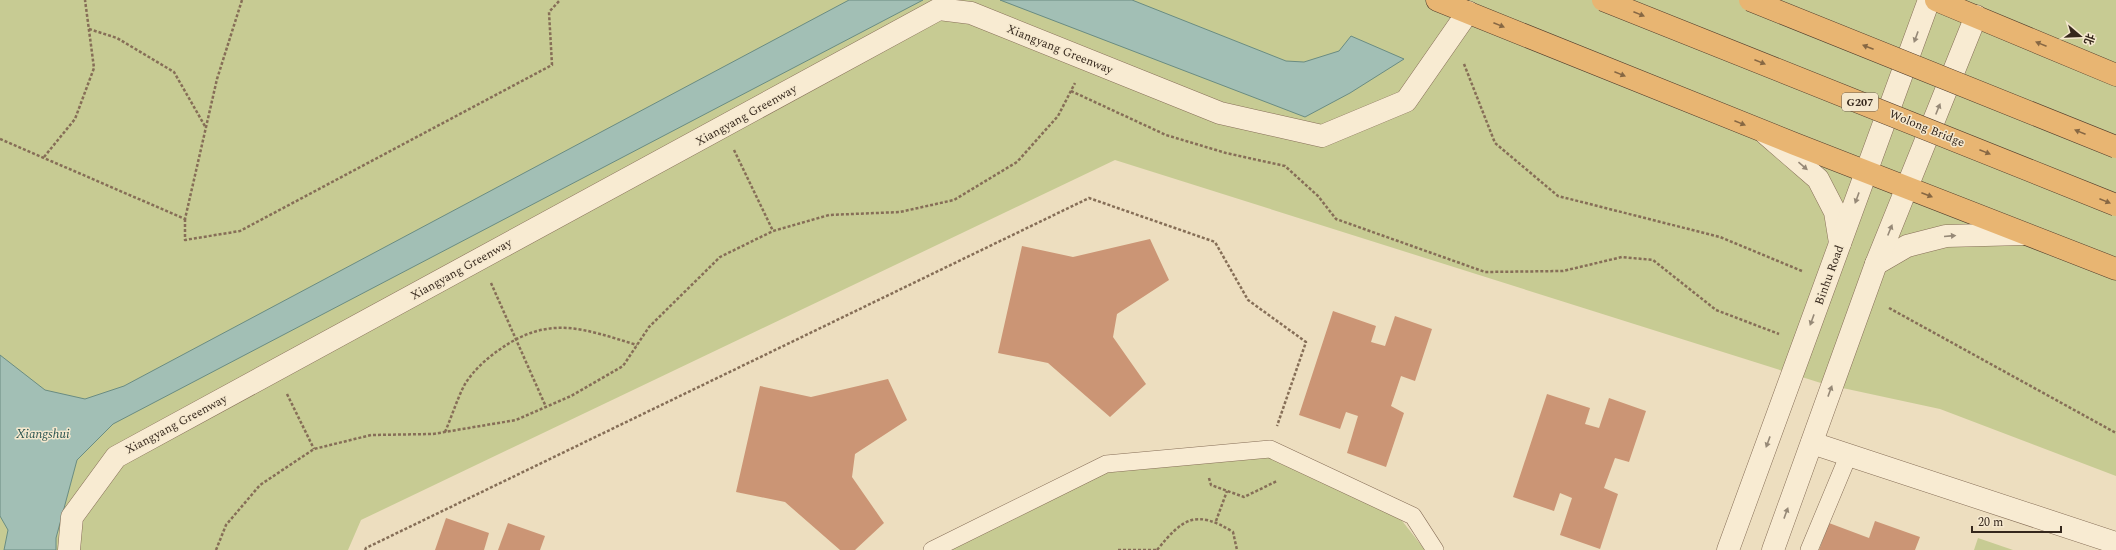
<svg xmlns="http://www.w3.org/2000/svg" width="2116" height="550" font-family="Spectral,'Noto Sans SC',serif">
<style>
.green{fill:#c7cb93}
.water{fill:#a2bfb5;stroke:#6a8c82}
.building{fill:#cb9575}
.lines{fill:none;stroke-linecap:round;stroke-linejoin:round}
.service-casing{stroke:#866e57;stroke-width:18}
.minor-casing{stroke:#866e57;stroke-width:23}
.tertiary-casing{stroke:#866e57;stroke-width:23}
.trunk-casing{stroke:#533d2c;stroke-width:23}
.path{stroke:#866e57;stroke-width:2.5;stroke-dasharray:3 2;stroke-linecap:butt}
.service{stroke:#f8ebd2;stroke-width:17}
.minor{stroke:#f8ebd2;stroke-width:22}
.tertiary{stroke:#f8ebd2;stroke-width:22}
.trunk{stroke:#e8b572;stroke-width:22}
.trunk-bridge-casing{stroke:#533d2c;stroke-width:23;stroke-linecap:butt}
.trunk-bridge{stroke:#e8b572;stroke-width:22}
.oneway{fill:#866743}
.oneway2{fill:#968977}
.labels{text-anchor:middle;stroke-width:3;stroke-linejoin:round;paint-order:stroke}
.shield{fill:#f5e8ce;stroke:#6f6151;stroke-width:1}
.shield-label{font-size:11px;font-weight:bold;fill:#35271c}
.street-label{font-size:12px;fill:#35271c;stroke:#f5e8ce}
.water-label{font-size:13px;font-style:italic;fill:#2b5551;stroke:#f5e8ce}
</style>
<rect width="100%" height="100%" fill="#eddebf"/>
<g class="green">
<path d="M0,0H1964L1851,308L1964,0H2116V476L1940,409L1824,384L1115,160L361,520L348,550H0Z"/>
<path d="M1270,449L1392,508L1425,550H932L1106,464Z"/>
<path d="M1978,538L2013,550H1974Z"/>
</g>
<g class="water">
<path d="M849,0H923L113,424L77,460L56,538V550H4L8,530L0,516V355L45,390L85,399L124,386Z"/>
<path d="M1000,0H1132L1286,61L1304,62L1339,51L1351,36L1404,59L1350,93L1305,117Z"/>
</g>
<g class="building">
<path d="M1150,239L1169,280L1117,314L1113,337L1146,384L1110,417L1048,363L998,353L1022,246L1073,257Z"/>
<path d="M1333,311L1376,326L1371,342L1385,346L1395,316L1432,329L1415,381L1401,376L1391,406L1404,413L1386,467L1347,453L1358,416L1346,412L1340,429L1299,415Z"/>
<path d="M888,379L907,420L855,454L852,477L884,523L855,550H840L785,502L736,492L760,386L811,397Z"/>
<path d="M1547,394L1590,408L1585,424L1599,428L1609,398L1646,411L1629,462L1615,458L1604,488L1618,494L1600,549L1560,535L1572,498L1560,493L1554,511L1513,497Z"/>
<path d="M446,518L489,533L484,550H435Z"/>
<path d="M1875,521L1920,537L1915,550H1819L1829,523L1869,538Z"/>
<path d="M508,523L545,536L540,550H498Z"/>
</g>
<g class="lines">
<g class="service-casing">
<g id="service">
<path d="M932,550L1106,464L1270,449L1413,516L1435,550"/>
<path d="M1809,550L1849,454"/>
</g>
</g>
<g class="minor-casing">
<g id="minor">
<path d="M1812,443L2116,543"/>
<path d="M69,550L72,517L116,457L939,9L971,13L1220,113L1322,136L1406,101L1468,12"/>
</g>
</g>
<g class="tertiary-casing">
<g id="tertiary">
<path d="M1766,134L1818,179L1835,212L1840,243"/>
<path d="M1876,264L1907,246L1946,236L2024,234"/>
<path d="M1728,550L1929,0"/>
<path d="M1773,550L1876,264L1976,16"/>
</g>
</g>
<g class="trunk-casing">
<g id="trunk">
<path d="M1437,0L1795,144L2116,269"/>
<path d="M1936,0L2116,75"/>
</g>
</g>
<g class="path">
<path d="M89,29L117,38L174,72L206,128"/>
<path d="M1464,64L1495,143L1558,196L1720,237L1802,271"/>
<path d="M1071,91L1166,135L1226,153L1285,166L1318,196L1336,219L1485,272L1563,271L1622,257L1653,260L1716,310L1779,334"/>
<path d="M0,139L185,219L217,79L242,0"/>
<path d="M734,150L773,231"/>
<path d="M44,157L75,119L94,68L85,0"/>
<path d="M185,219V240L240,231L552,65L549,12L560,0"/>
<path d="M491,283L546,407"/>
<path d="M1889,308L2116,433"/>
<path d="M287,394L314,449"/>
<path d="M445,432C452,416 457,399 465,384C473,371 487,358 499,350C549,314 584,329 637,345"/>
<path d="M1209,478L1211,485L1244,497L1277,481"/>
<path d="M1216,521L1227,491"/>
<path d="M216,550L226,525L260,485L314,449L371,435L433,434L516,420L571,396L623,366L649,327L720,257L773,231L829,215L900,212L954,200L1017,162L1058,116L1075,83"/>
<path d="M365,550L366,548L1089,198L1215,242L1248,300L1306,342L1277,426"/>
<path d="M1118,550H1157"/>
<path d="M1157,550C1183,518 1196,509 1233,532L1237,550"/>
</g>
<use href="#service" class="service"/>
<use href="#minor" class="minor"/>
<use href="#tertiary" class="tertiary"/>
<use href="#trunk" class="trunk"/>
<g class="trunk-bridge-casing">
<g id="trunk-bridge">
<path d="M1603,0L2116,205"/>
<path d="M1750,0L2116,147"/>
</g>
</g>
<use href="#trunk-bridge" class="trunk-bridge"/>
</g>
<defs><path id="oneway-solid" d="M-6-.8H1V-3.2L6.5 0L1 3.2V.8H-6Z"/></defs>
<g class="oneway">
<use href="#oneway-solid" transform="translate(1639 14) rotate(22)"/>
<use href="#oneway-solid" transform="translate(1499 25) rotate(22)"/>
<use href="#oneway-solid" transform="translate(2041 44) rotate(-158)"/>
<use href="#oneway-solid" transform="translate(1868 47) rotate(-159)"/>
<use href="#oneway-solid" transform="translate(1760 62) rotate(22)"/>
<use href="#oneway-solid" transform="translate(1620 74) rotate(22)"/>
<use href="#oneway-solid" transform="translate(1740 123) rotate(22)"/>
<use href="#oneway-solid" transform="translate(2080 132) rotate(-158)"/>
<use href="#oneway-solid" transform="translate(1985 152) rotate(22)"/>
<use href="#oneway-solid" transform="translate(1927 195) rotate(21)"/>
<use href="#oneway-solid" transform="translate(2105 201) rotate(22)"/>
</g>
<g class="oneway2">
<use href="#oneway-solid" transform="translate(1916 37) rotate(110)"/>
<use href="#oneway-solid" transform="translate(1938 109) rotate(-68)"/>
<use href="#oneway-solid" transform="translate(1803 166) rotate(41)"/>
<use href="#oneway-solid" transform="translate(1857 198) rotate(110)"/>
<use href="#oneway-solid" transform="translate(1890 230) rotate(-68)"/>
<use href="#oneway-solid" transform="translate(1950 236) rotate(-5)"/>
<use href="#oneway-solid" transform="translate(1812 320) rotate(110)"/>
<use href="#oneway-solid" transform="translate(1830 391) rotate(-70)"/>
<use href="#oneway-solid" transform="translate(1768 442) rotate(110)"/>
<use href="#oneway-solid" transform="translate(1786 513) rotate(-70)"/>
</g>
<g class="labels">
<rect class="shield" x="1842" y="93" width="36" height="18" rx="3"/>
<g class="shield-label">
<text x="1860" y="106">G207</text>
</g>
<g class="street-label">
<text transform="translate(1060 49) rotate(22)" y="4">Xiangyang Greenway</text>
<text transform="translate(746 115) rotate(-29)" y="4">Xiangyang Greenway</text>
<text transform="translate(1927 128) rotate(22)" y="4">Wolong Bridge</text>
<text transform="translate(461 269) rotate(-29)" y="4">Xiangyang Greenway</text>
<text transform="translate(1829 275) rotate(-70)" y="4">Binhu Road</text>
<text transform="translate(176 424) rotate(-28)" y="4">Xiangyang Greenway</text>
</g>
<g class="water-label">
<text x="43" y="438">Xiangshui</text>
</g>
</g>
<g transform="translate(2080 36) rotate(109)" stroke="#f5e8ce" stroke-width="3" paint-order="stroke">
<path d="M0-3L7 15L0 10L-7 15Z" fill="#35271c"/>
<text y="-6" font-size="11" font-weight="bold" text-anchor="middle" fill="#35271c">北</text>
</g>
<path d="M1972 526v6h89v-6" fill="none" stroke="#35271c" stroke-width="2"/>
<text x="1978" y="526" font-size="12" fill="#35271c" stroke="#f5e8ce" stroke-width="3" paint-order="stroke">20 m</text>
</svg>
